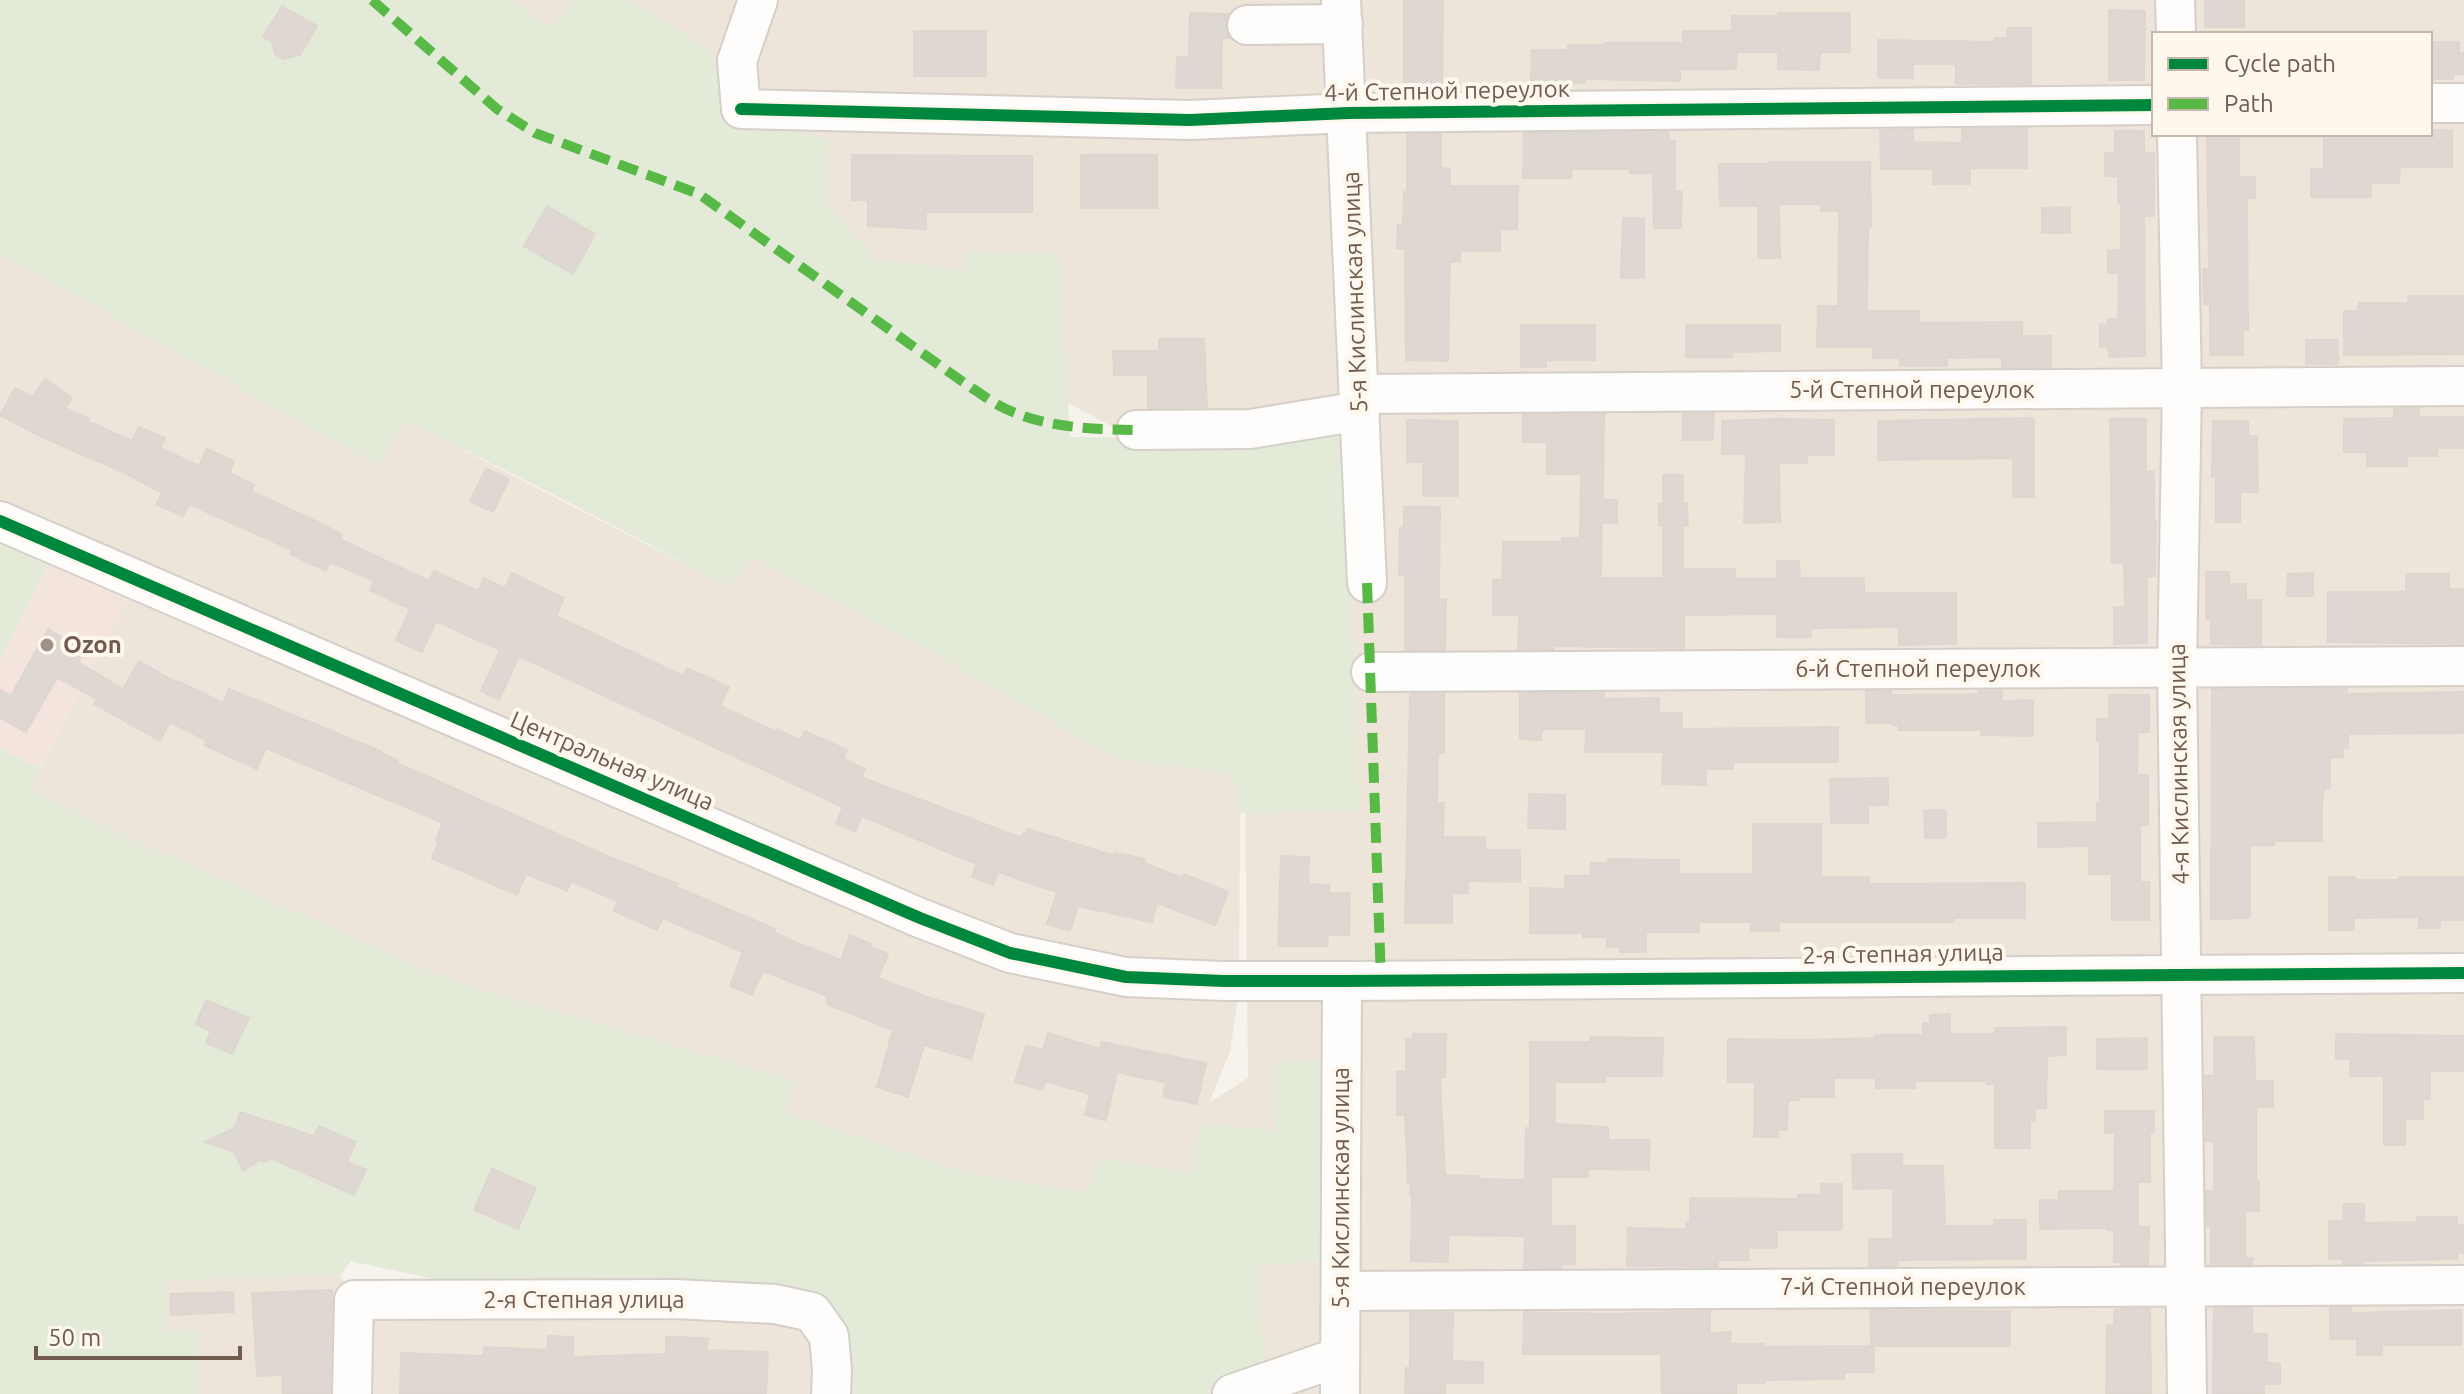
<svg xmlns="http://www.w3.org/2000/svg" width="2464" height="1394" font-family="Ubuntu,sans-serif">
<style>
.residential{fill:#eee5da;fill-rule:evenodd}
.commercial{fill:#f3e5de}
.green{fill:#e3ebd8}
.building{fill:#dfd8d2;stroke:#ded6cf;stroke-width:2}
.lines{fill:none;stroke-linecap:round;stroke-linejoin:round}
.minor-casing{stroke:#d5cfca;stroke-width:42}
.minor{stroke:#fefdfc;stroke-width:38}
.quiet{stroke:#58b947;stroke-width:10;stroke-dasharray:20 10;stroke-linecap:butt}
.cycleway-casing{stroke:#fdf7ee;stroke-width:17}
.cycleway{stroke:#00873e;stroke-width:12}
.poi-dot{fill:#a09085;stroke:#fdf7ee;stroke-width:3}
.labels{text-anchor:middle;stroke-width:8;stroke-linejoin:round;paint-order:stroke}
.street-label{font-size:24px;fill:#715b4e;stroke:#fdf7ee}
.poi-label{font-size:24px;font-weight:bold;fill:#715b4e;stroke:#fdf7ee;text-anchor:start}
</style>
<rect width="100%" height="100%" fill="#f6f2ec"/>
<g class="residential">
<path d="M392,0H2464V1394H924L1078,1191L962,1172L786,1113L796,1082L455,982L149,847L30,788L142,571L0,509V253L377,465L406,421L728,586L754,557L952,664L1117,759L1232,774L1240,813L1239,990L1230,1052L1209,1103L1248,1078L1242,494L721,222ZM2154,34H2430V134H2154Z"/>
<path d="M340,1275L355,1300L851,1284L839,1394H198L200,1333L165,1331L164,1280Z"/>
</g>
<path class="commercial" d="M62,536L142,571L40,768L0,748V661Z"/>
<g class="green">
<path d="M0,0H509L552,27L572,0H631L713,52L730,121L829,139L828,203L875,259L964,270L969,252H1059L1070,437L1246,438L1345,427L1359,811L1240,813L1232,774L1117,759L952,664L754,557L728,586L564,500L406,421L378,466L0,253Z"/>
<path d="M0,509L62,536L0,661Z"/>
<path d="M0,748L40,768L31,788L149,847L455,982L796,1081L786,1113L962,1172L1088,1192L1098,1158L1191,1174L1201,1123L1276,1131L1275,1062L1325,1060V1261L1258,1266L1257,1288L1266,1371L1205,1394H843L840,1339L753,1294L619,1279L439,1280L351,1261L340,1275L165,1280V1331L200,1332L198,1394H0Z"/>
</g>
<g class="building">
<path d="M1404,0H1443L1442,84H1426V90H1404Z"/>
<rect x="2205" y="0" width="39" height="27"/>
<path d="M282,6L317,26L300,55L284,59L275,54L272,42L263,37Z"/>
<path d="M2109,10L2145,11L2144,80H2109Z"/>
<path d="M1190,13L1228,14L1225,26L1230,38H1222L1221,88H1176L1177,57H1189Z"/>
<path d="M1778,13H1850V52H1820L1819,70L1778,69V52H1737L1736,69H1680V81L1585,79V83H1531L1532,50H1568V45H1606V43H1683V31H1732V16H1778Z"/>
<path d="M2008,28H2031V84H1956V64H1913V78H1878V40L1995,42V38H2007Z"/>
<rect x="914" y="31" width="72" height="45"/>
<path d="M2430,42H2459V53H2464V74H2453V79H2430Z"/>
<path d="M2027,128V168H1970V184H1933V169H1881L1880,130L1913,129V142L1962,143V129Z"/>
<path d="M2430,130H2452V167H2400L2399,183H2371V197H2311V169H2324V134H2430Z"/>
<path d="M2115,131H2144V153H2154V216H2144L2145,356L2109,357L2108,347H2100V324L2108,325V319H2118L2119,273H2108V250H2121V203H2118V176H2105V153H2115Z"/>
<path d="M1669,132V141H1675V192H1682L1681,228H1654L1653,173H1630V169H1572L1571,178H1523L1524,133Z"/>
<path d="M1407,134H1441V168L1450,169V186H1518L1517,229H1500V251H1460V262H1450L1448,361L1406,360L1405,248H1397L1398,225H1403L1404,192H1407Z"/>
<path d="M2207,134H2239V177H2255V198H2247L2248,330H2243V355H2210V304H2204L2203,269H2209Z"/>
<path d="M852,155L1032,156V212H926V229L868,226V200H852Z"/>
<rect x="1081" y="155" width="76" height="53"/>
<path d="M1768,162H1870L1871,226L1868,227L1867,311H1919V323L2022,322V336H2051V367H2002V357L1947,358V366H1900V358H1873V347H1817L1818,306H1838L1839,211H1821V204H1779L1780,258H1758V206H1720L1719,164H1768Z"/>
<path d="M547,206L595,234L573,274L524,246Z"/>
<path d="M2070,207V233H2042V208Z"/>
<path d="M1623,218H1644V278H1621Z"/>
<path d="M2408,296H2464V354L2344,355V311H2358L2359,303H2408Z"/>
<path d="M1521,325H1595V360H1546V367H1521Z"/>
<path d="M1686,325H1780V351L1732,352V357H1686Z"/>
<path d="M1159,339H1204L1207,407L1148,408V375H1114L1113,351H1159Z"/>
<rect x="2306" y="340" width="32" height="24"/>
<path d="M45,379L72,398L65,408L89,419L88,421L132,441L139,427L165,438L160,448L199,466L207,449L234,461L229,473L254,485L251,491L322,524L342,535L340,539L429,581L434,571L478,591L484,578L505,588L512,573L564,598L556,616L683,676L687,668L729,687L720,706L777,732L778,730L800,740L805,731L847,750L843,759L865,769L861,777L1022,838L1023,834L1026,835L1028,829L1115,856V853L1145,859L1144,863L1183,878L1184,874L1228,892L1215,925L1157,903L1152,922L1078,906L1070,931L1047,924L1057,892L998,872L993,885L972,877L976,864L862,816L855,832L836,824L843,807L519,656L499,700L481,691L500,650L436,621L422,652L396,640L410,609L370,590L374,581L330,562L326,571L290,554L292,550L189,504L183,516L156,504L162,493L127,474L40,436L0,415L15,388L32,397Z"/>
<path d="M2411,408H2419V417H2464V448H2437V456H2407V466H2367V452H2344V419L2394,418V409Z"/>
<path d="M1714,413L1713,440H1683V414Z"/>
<path d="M1604,414L1603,500H1617V523H1602L1601,578H1663V526H1659V504H1663V475H1683V504H1687L1688,526H1683V569H1735V579H1777V561H1799L1800,578H1864V593H1956V644L1899,645V627L1811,628V637H1777V614L1684,615V648L1553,646V649H1518L1519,615H1493V580H1502L1503,542H1562V538H1580L1581,474H1547V442H1523V415Z"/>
<path d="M2034,418V497H2013V458L1878,460V421Z"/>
<path d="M1778,419L1834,420V455H1807V463H1779L1780,522L1744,523L1746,454H1722V421Z"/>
<path d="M2110,419H2146V472H2154V520H2156L2155,576H2147V643L2114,644V607H2125L2124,563H2112Z"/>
<path d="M1407,420L1458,421V496H1423V462H1407Z"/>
<path d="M2213,421H2248V436H2257L2258,492H2240V522H2216V477H2212Z"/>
<path d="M486,469L509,479L493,512L470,501Z"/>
<path d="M1404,507H1440L1439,599H1446L1445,650H1405V575H1399L1400,528H1404Z"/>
<path d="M2206,572H2229V584H2246V600H2261V645L2211,644V619H2206Z"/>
<path d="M2313,573V596H2287L2288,574Z"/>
<path d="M2406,574H2449V589H2464V644L2328,642V592H2406Z"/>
<path d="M48,629L85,650L78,662L123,689L139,661L177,683L178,681L223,703L229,689L381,751L380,753L398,760L397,763L605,855L678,884L676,887L775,929L774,932L785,938L841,960L850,935L871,944L870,947L888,954L878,978L927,997L984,1014L971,1059L924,1045L908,1097L877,1087L893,1030L827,1004V996L763,971L752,995L730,986L743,952L663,918L657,930L614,911L618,901L571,881L567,891L526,874L517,895L432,858L439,841L436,840L443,823L266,748L257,769L204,745L206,740L170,722L160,741L94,704L97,699L57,677L26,732L0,718V690L11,696Z"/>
<path d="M2212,689H2347V694L2463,692V733L2348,734V748L2343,747V757L2330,758V788H2324L2322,803V841H2274V845H2250V918L2211,919Z"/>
<path d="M1866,691H1891V695H1961L1979,694V691H2002V701L2033,700V736L1981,735V730H1898L1899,725H1893V723H1866Z"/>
<path d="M1520,693H1604V699L1659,698V713H1682V729L1838,727V762H1733V769H1706V785L1662,784L1663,752H1585L1586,729H1542L1541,740L1520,739Z"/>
<path d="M1410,694H1444V753H1438L1437,803H1444L1443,837H1485V850H1520V882L1468,881V893H1452V923H1405Z"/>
<path d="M2109,695H2149V732H2138L2137,775H2148V825H2140V882H2149V920H2112V874H2089V846L2038,847V823L2097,822V803H2100V742L2097,741V719H2109Z"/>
<path d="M1888,778V805H1868V823H1831L1830,779Z"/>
<path d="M1529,794L1565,795V829L1528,828Z"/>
<path d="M1924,810H1946V838H1925Z"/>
<path d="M1753,824H1821V877H1869V884L2025,883V918H1954V922H1779V931H1751V922H1699V932H1646V952H1620V947H1607V937H1583V933H1530V888L1565,889V876H1590L1591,863H1608V859L1679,860V874H1753Z"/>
<path d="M1281,856L1309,857L1308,884L1329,885V893H1350L1349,935H1328L1327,946H1278Z"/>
<path d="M2329,877H2355V880H2399V877H2464V920H2440V928H2419V917L2354,918V930H2329Z"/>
<path d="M206,1000L249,1018L232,1054L206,1043L211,1031L196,1024Z"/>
<path d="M1950,1014V1034H1995V1028L2066,1027V1055L2047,1056L2046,1108H2035V1121H2030V1148H1995V1084H1987V1081H1915V1088H1876V1078H1834V1097H1799V1100H1788L1787,1130H1778V1137H1754L1755,1082H1728V1039L1806,1040L1876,1038V1035H1923V1023H1930V1015Z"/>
<path d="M1048,1033L1100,1049L1102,1042L1206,1063L1197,1104L1163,1097L1166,1083L1117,1072L1106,1120L1085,1115L1090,1094L1045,1081L1042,1090L1015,1082L1026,1046L1043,1050Z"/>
<path d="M1413,1034H1446L1445,1077H1440L1445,1175L1478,1176V1179L1525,1180L1526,1128L1530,1129V1042H1590V1037L1663,1038L1662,1076H1605V1082H1555V1124L1608,1127V1140H1650L1649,1170L1588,1169V1177H1551V1226H1575V1264H1561V1268H1524L1525,1236L1448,1235V1262L1411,1261L1412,1194H1410L1411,1183H1408L1405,1115H1397V1072H1406V1039H1413Z"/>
<path d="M2336,1034L2464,1036V1071H2430V1099H2423V1119H2405V1145H2384V1076H2350V1059H2336Z"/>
<path d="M2214,1037H2254L2255,1081H2273V1107H2256V1182H2259V1211H2245V1258H2252V1264H2211V1226H2207L2206,1191H2214V1141H2206L2205,1076H2214Z"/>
<path d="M2147,1038V1069H2097V1039Z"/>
<path d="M2105,1111H2154V1132H2150V1182H2138V1227H2149L2148,1265H2121V1262H2114V1230H2107V1228L2040,1229V1200H2059V1191H2114L2115,1133H2105Z"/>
<path d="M240,1112L314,1136L319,1126L356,1142L347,1162L366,1170L354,1195L268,1157L267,1162L260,1160L243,1171L235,1152L205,1142L235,1128Z"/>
<path d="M1852,1154H1902V1166H1943L1945,1226H1994V1220H2026V1259L1898,1260V1266H1869V1239H1893V1188L1853,1189Z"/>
<path d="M492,1169L536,1188L518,1229L474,1210Z"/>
<path d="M1821,1184H1842V1230H1777V1248H1748L1749,1260H1718V1267L1627,1266L1628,1228L1686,1229V1222H1690V1198L1798,1199V1195H1821Z"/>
<path d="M2344,1204H2364V1223L2417,1222V1217H2457V1225H2464V1253H2457V1259L2363,1261V1264H2343V1259H2329V1221H2343Z"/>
<path d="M332,1290L330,1394H283L282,1375L257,1376L252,1293Z"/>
<path d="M233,1292L234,1312L171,1315L170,1294Z"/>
<path d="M2214,1308H2252V1334H2267V1362L2280,1364V1384H2264V1394H2213Z"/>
<path d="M2330,1308H2351V1313L2461,1310V1345H2382V1355H2357V1339H2330Z"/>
<path d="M2123,1309H2150L2151,1394H2106L2107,1325H2114V1310Z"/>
<path d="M1870,1310L2010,1311V1346H1874V1372H1844V1379L1764,1380V1383H1736V1393L1715,1394H1662L1661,1354H1523L1524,1312L1610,1314L1710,1311V1333L1731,1332L1730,1344H1764V1347L1871,1346Z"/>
<path d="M1410,1313H1453L1452,1361L1483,1362V1383H1445V1394H1405L1406,1368H1410Z"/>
<path d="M548,1336L573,1337V1357L666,1354V1337L708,1338L707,1350L768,1352L766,1394H400L401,1353L484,1356V1347L548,1350Z"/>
</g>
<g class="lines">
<g class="minor-casing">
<g id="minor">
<path d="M758,0L737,61L741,109L1190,120L1348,113L2154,105"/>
<path d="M1341,0L1367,583"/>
<path d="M2175,0L2176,34"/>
<path d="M1247,25L1343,24"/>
<path d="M2430,103H2464"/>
<path d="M2177,134L2182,389L2177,668L2187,1394"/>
<path d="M1360,394L2464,386"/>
<path d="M1136,430L1250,429L1360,411"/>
<path d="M0,521L920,918L1010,953L1126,977L1224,981H1342L2464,973"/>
<path d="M1371,672L2464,666"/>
<path d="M1341,1291L2464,1285"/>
<path d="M352,1394L354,1300L675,1299L775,1304L812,1312L829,1336L832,1370L831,1394"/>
<path d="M1232,1394L1339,1357"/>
<path d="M1340,1394L1342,981"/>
</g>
</g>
<use href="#minor" class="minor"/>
<g class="quiet">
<path d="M372,0L497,109L535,133L699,194L963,382C977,391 991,402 1006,409C1047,428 1091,429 1136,430"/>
<path d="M1367,583L1381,981"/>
</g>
<g class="cycleway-casing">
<g id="cycleway">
<path d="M741,109L1190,120L1348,113L2154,105"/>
<path d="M0,521L920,918L1010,953L1126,977L1224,981H1342L2464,973"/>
</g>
</g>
<use href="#cycleway" class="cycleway"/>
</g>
<circle class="poi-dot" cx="47" cy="645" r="8"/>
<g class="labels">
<g class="street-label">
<text transform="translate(1447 91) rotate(-1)" y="8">4-й Степной переулок</text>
<text transform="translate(1355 292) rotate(-92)" y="8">5-я Кислинская улица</text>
<text x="1912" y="398">5-й Степной переулок</text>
<text x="1918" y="677">6-й Степной переулок</text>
<text transform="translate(612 761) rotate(23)" y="8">Центральная улица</text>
<text transform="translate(2179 764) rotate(-91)" y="8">4-я Кислинская улица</text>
<text transform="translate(1903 954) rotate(-1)" y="8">2-я Степная улица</text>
<text transform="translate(1341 1188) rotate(-90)" y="8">5-я Кислинская улица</text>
<text x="1903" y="1295">7-й Степной переулок</text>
<text x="584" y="1308">2-я Степная улица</text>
</g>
<g class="poi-label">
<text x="63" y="653">Ozon</text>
</g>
</g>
<rect x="2152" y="32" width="280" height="104" fill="#fdf7ee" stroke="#c5b9ae" stroke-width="2"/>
<rect x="2168" y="58" width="40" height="12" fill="#00873e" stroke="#c5b9ae" stroke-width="2"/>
<text x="2224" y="72" font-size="24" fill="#715b4e">Cycle path</text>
<rect x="2168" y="98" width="40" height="12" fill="#58b947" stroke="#c5b9ae" stroke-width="2"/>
<text x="2224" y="112" font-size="24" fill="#715b4e">Path</text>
<path d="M36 1346v12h204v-12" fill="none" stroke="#715b4e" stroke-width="4"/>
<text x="48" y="1346" font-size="24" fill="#715b4e" stroke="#fdf7ee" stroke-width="6" paint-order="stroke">50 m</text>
</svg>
